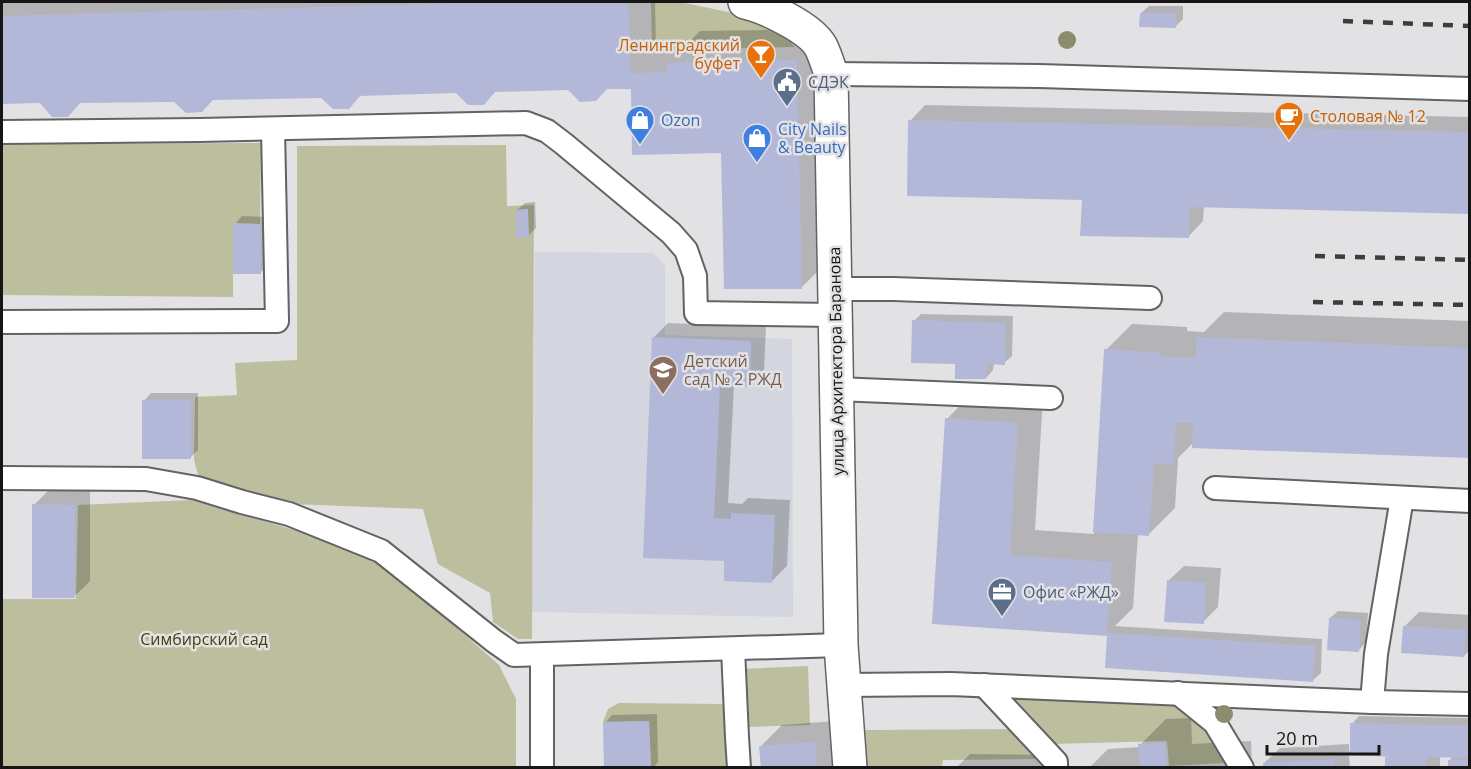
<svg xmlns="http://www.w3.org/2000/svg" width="1471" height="769" font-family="'Open Sans',sans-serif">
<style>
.built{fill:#d3d5df}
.green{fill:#bcbe9e}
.shadow{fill:#0003}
.building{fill:#b4b8d8}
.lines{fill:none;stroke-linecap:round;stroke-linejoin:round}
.service-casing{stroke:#626365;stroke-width:26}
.minor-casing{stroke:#626365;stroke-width:36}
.service{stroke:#fff;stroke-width:22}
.minor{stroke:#fff;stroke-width:33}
.rail{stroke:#3d3d3e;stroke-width:4.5;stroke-dasharray:10 10;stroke-linecap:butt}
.tree{fill:#8b8b6d}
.labels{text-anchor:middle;stroke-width:5;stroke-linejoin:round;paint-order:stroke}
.food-label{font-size:16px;fill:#c56008;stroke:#e2e2e5;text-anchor:end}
.service-label{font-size:16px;fill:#4e5e75;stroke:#e2e2e5;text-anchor:start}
.shop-label{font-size:16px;fill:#366cbe;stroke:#e2e2e5;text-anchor:start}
.education-label{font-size:16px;fill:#785e54;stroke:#e2e2e5;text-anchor:start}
.street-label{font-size:16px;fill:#161617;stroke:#e2e2e5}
.park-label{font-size:16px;fill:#43430a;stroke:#e2e2e5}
</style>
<rect width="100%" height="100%" fill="#e2e2e5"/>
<path class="built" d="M535,252L653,253L665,265V335L792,339L793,617L532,612Z"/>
<g class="green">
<path d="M651,2H680L733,13L785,35L795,47L652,50Z"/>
<path d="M261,143L260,224H233V297L2,295V144Z"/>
<path d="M506,145L507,206L534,205L532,639H518L493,622L490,593L438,564L423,509L291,504L200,481L194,460L195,397L237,395L235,363L297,360V146Z"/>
<path d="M191,500L318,537L374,558L420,595L499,665L516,699V767L2,768V599H76L78,505Z"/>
<path d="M808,666L810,725L744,727L742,669Z"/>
<path d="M1010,696L1180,701L1205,729L1224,763L1169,766L1167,741L1050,744Z"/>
<path d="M619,703L724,704L729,767H651L649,721L603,722L608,709Z"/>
<path d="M1015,729L1041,759L943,760L942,767H867L865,730Z"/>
</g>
<g class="shadow">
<path d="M2,2H655L656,50L664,42L690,41L700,31L828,29L833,256L801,288L723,152L632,85L569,89L496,91L484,103L457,92L175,100L2,102Z"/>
<path d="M1149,6H1183V19L1176,26L1141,13Z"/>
<path d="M925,105L1470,117V212L1204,206L1203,221L1188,237L1083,198L910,121Z"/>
<path d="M535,202L536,228L528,236L517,210L525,203Z"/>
<path d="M242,216L267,217L268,265L260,273L235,224Z"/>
<path d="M1224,312L1470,321V457L1194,442L1178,458L1175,508L1149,534H1138L1133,608L1115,626L1322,639L1321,673L1313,680L1109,634L934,623L947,419L973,392L1043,397L1035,530L1094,534L1106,350L1132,324L1187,327V331L1204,332Z"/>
<path d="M921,314L1013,316L1012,356L1004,363H994L993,370L986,378L957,363L914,321Z"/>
<path d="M668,323L766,327L764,370L749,385H734L728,503L742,504L748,498L790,500L787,566L771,582L726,560L653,338Z"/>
<path d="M151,393H198V450L190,458L144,401Z"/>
<path d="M49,490H90V581L75,596L34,505Z"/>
<path d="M1184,566L1221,568L1218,607L1203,622L1168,581Z"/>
<path d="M1338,611L1368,613L1366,642L1359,650L1330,618Z"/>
<path d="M1419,612L1470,615V650L1464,656L1404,627Z"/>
<path d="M657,714L658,762L653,768H606L605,723L612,715Z"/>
<path d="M1359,716L1470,718V768H1449V761L1453,756H1440V768H1387V758L1390,755L1349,754L1350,768H1265L1264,763L1280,748L1349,744V751H1352V724Z"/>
<path d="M1191,718L1192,744L1251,741L1252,768H1089L1108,749L1140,747V745L1166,719Z"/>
<path d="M836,721L840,768H763L761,746L782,725Z"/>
<path d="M970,754L1057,755L1064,768H956Z"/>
</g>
<g class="building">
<path d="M499,2H628L631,73L667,72V63L797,60L802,289H724L721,153L632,155L631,89H607L596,101L580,102L568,90L495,92L484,105H468L456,93L360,96L349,109H333L321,98L213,100L202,112L186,113L174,102L80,103L68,117H52L40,103L2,104V16Z"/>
<path d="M1140,13H1176V28L1139,27Z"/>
<path d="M908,120L1470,132V214L1189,207V238L1080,236L1082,200L907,196Z"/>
<path d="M528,209L529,237L516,238V210Z"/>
<path d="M233,223L260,224L261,274H233Z"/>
<path d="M912,320L1006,323L1005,365L987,364L986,379H955V364L911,363Z"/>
<path d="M652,337L751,341L750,387L720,386L714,518L731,519V513L775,515L772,583L724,581V561L643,558Z"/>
<path d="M1196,337L1470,348V458L1192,448L1193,423H1176L1174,464L1154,463L1149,536L1093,532L1104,349L1161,353V357L1196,358Z"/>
<rect x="142" y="400" width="49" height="59"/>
<path d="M945,418L1018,423L1010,555L1112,562L1107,633L1315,646L1313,682L1105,668L1107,636L932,624Z"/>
<path d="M32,504L75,505V598H32Z"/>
<path d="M1167,580L1206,583L1204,624L1164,622Z"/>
<path d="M1329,618L1361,620L1359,652L1327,650Z"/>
<path d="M1403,626L1466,630L1464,657L1401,653Z"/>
<path d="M649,721L651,768H604L603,722Z"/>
<path d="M1350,723L1470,726V758L1426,757V768H1385V757H1397L1350,755Z"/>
<path d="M815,742L817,768H761L759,746Z"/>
<path d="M1165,743L1167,768H1140L1138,744Z"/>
<path d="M1334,759V768H1263V763Z"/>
<rect x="1448" y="760" width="20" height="8"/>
</g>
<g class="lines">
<g class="service-casing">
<g id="service">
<path d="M831,74L1039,76L1470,89"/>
<path d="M2,132L199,130L526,123L547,131L564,144L671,233L686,250L695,276L696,313L835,315"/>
<path d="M835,289H893L1150,298"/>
<path d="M2,322L277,321L273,129"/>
<path d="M837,389L1051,398"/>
<path d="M2,478L146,479L197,488L242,502L289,514L381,551L494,641L514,655L841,645"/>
<path d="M1215,488L1470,501"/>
<path d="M733,649L737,737L739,768"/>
<path d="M542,655V768"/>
<path d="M844,685L951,684L1372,702L1470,704"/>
<path d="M984,685L1056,762V768"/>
<path d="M1178,693L1215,723L1242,768"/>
<path d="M1372,702L1376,654L1402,498"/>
</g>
</g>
<g class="minor-casing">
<path id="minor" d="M745,2C766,7 811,28 821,47C825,55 828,65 831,74L841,645L850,768"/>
</g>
<use href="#service" class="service"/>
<use href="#minor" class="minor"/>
<g class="rail">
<path d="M1343,21L1470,26"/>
<path d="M1315,256L1470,260"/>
<path d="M1313,302L1470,305"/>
</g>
</g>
<g class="tree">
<circle cx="1067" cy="40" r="9"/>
<circle cx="1224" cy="714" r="9"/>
</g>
<defs>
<g id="bar-pin" transform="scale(1.5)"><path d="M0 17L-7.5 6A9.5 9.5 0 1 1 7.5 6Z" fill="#e8710a" stroke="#e2e2e5"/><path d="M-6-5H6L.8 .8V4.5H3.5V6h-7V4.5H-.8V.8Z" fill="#fff"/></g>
<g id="civic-pin" transform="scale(1.5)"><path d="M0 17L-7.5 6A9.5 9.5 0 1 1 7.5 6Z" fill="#5c6f8a" stroke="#e2e2e5"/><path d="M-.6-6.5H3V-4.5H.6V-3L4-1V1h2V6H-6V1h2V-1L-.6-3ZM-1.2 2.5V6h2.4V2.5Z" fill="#fff"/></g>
<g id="cafe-pin" transform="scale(1.5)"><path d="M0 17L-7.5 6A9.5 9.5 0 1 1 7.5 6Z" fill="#e8710a" stroke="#e2e2e5"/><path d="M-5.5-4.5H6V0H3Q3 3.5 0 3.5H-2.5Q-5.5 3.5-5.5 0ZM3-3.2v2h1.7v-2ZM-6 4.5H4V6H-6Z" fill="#fff"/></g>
<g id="shop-pin" transform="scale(1.5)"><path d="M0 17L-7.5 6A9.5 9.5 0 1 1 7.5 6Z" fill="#3f7fe0" stroke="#e2e2e5"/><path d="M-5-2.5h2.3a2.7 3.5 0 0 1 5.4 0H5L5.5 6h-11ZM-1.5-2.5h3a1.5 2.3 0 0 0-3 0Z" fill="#fff"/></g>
<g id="school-pin" transform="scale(1.5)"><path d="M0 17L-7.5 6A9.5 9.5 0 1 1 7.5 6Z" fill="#8d6e63" stroke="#e2e2e5"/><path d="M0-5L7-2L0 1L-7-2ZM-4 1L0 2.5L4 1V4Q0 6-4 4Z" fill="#fff"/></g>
<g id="office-pin" transform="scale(1.5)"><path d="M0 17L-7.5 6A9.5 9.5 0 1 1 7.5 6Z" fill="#5c6f8a" stroke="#e2e2e5"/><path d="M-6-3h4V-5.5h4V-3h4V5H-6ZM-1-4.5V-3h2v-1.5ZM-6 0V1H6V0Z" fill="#fff"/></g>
</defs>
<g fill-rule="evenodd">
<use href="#bar-pin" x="761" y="54"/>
<use href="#civic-pin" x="787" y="82"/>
<use href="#cafe-pin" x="1289" y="116"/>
<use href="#shop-pin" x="640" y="120"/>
<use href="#shop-pin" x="757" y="138"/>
<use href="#school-pin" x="663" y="370"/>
<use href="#office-pin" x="1002" y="592"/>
</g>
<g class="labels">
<g class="food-label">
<text x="740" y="51">Ленинградский<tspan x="740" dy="18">буфет</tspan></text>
<text x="1310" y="122" text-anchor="start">Столовая № 12</text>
</g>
<g class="service-label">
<text x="808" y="88">СДЭК</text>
<text x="1023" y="598">Офис «РЖД»</text>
</g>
<g class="shop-label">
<text x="661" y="126">Ozon</text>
<text x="778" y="135">City Nails<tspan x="778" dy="18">&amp; Beauty</tspan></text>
</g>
<g class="education-label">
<text x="684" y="367">Детский<tspan x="684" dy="18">сад № 2 РЖД</tspan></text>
</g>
<g class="street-label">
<text transform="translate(836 361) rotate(-91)" y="6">улица Архитектора Баранова</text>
</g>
<g class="park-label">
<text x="204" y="645">Симбирский сад</text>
</g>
</g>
<rect width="1471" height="769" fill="none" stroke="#161617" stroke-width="6"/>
<path d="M1267 745v9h112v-9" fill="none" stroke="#161617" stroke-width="3"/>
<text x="1276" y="745" font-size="18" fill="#161617" stroke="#e2e2e5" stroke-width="4.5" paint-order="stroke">20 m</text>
</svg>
